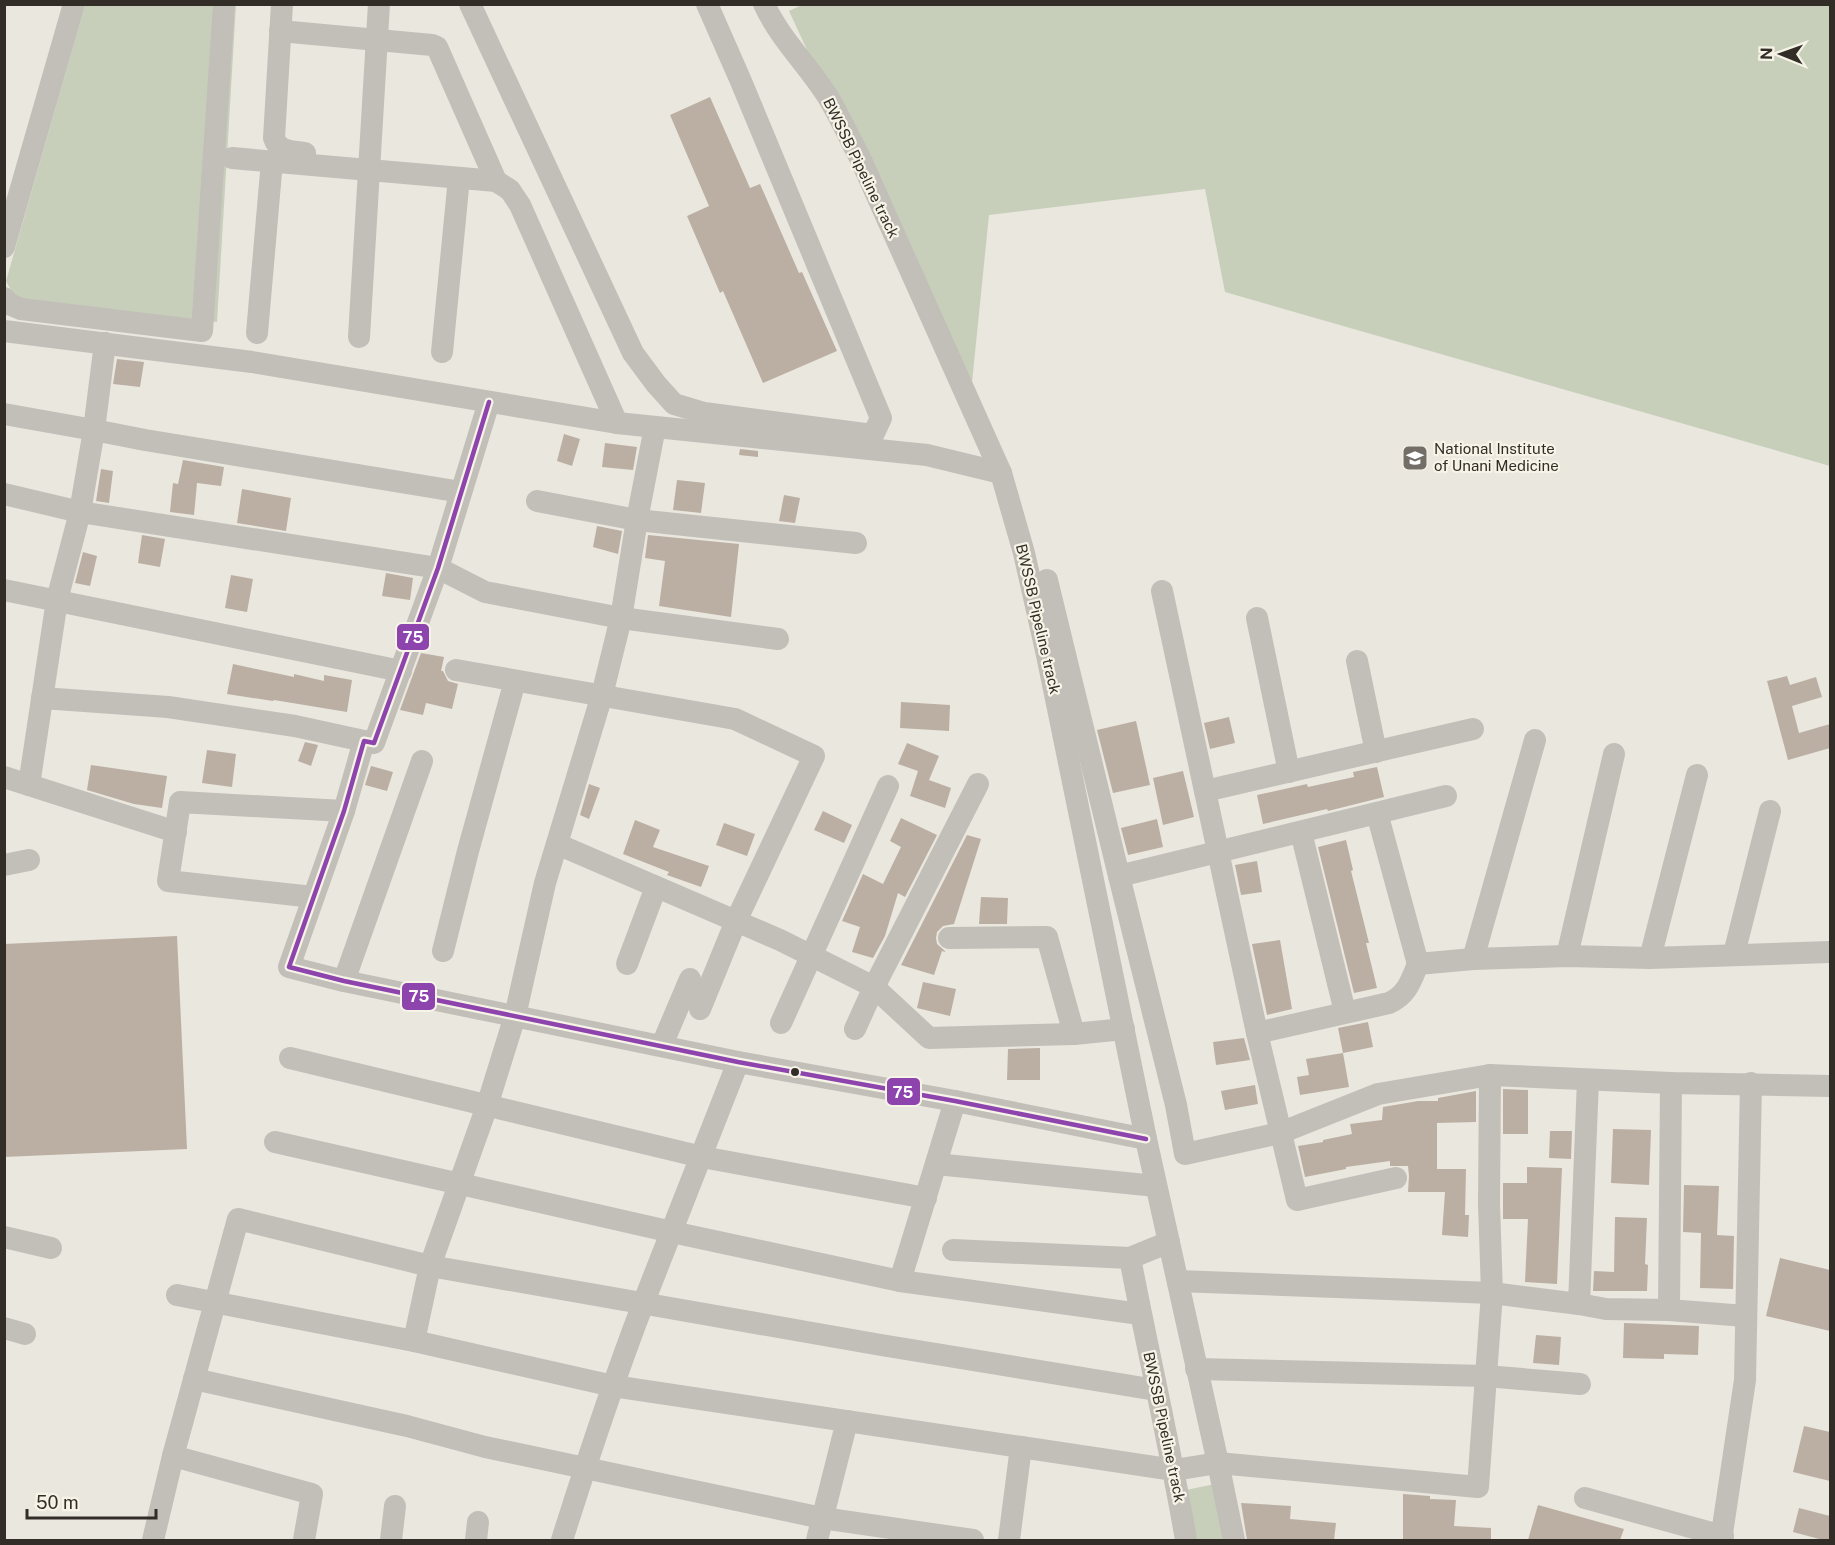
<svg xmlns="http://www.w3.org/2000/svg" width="1835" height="1545" font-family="'Public Sans',sans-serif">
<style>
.green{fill:#c7cfbb}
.building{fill:#bbafa3}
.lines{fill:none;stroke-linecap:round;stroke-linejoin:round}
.minor{stroke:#c2bfb9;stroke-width:22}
.bus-1-casing{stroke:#f6f3e7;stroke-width:9}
.bus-1{stroke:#8e44ad;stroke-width:4.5}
.bus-dot{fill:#332d28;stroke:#f6f3e7;stroke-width:2}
.labels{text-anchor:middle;stroke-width:4.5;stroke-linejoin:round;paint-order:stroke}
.street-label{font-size:15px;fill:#332d28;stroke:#f6f3e7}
.poi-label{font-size:15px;fill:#332d28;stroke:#f6f3e7;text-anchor:start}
.line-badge{stroke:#f6f3e7;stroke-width:2}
.badge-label{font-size:16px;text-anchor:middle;font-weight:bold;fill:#fff}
</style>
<rect width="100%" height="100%" fill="#eae7df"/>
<g class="green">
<path d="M804,4L1830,5V466L1225,292L1205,189L989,215L970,402L789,11Z"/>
<path d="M85,5H236L217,322L16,299L6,281Z"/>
<path d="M1215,1484L1226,1540H1191L1181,1491Z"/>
</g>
<g class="building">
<path d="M710,97L750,188L760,184L799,273L802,272L837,351L763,383L723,291L720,293L687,216L709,206L670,115Z"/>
<path d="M117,359L144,362L140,387L113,384Z"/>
<path d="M564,434L580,439L572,466L557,461Z"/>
<path d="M605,443L637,447L633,470L602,467Z"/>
<path d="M740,449L758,451V457L739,455Z"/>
<path d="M183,460L224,467L221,486L197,483L194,515L170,512L173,483L178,484Z"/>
<path d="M101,469L113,471L109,503L96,501Z"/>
<path d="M677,480L705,483L701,513L673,510Z"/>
<path d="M242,489L291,498L286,531L237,523Z"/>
<path d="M784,495L800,498L795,523L779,521Z"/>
<path d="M597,526L622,531L618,554L593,547Z"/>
<path d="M142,535L165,539L160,567L138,563Z"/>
<path d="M648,535L739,544L731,617L659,606L665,561L645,558Z"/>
<path d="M83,552L97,556L90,586L75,583Z"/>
<path d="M386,573L413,578L410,600L382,596Z"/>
<path d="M231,575L253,579L247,612L225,608Z"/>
<path d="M421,653L444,657L441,671H443L448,681L458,684L452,709L426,703L423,715L400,710Z"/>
<path d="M233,664L294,677V674L324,681V675L352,680L347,712L274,700L273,701L227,694Z"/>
<path d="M1787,676L1790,685L1816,677L1822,697L1792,706L1799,733L1830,724V748L1788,760L1767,681Z"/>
<path d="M901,702L950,705L949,731L900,728Z"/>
<path d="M1229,717L1235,743L1210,749L1204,723Z"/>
<path d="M1136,721L1150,785L1113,793L1097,730Z"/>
<path d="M305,742L318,745L311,766L298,761Z"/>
<path d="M907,743L939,756L929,780L951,788L945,808L910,796L918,771L898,764Z"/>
<path d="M207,750L236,754L232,787L202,783Z"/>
<path d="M91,765L167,776L162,808L134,804L87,790Z"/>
<path d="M371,766L393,772L387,791L365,785Z"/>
<path d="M1377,767L1384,797L1328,811L1327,809L1263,824L1257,795L1307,784L1308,787L1354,777L1353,772Z"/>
<path d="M1183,771L1194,817L1163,825L1153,778Z"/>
<path d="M589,784L600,788L589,819L580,815Z"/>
<path d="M823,811L852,825L844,843L814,830Z"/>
<path d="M901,818L937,835L905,897L898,893L885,936L873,958L852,952L860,927L842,921L863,874L883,884L901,847L890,841Z"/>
<path d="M1157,819L1163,847L1128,855L1121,828Z"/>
<path d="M635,820L660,830L653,847L709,866L701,887L667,875L669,872L623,854Z"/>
<path d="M724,823L755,834L747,856L716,845Z"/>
<path d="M967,835L981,839L954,924L943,926L937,932L936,938L937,944L945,951V952L942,951L934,975L901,965Z"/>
<path d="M1346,840L1353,870L1351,871L1369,943H1366L1377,988L1354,993L1318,847Z"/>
<path d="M1257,861L1262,892L1241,895L1235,865Z"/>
<path d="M981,897L1008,898L1007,924H979Z"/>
<path d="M177,936L187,1149L4,1157V944Z"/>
<path d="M1280,940L1292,1009L1267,1015L1252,944Z"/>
<path d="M923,982L956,989L950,1016L917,1008Z"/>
<path d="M1368,1022L1373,1047L1343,1053L1338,1028Z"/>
<path d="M1244,1038L1250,1060L1216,1065L1213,1042Z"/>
<path d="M1040,1048V1080H1007L1008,1049Z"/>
<path d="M1343,1053L1349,1087L1300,1095L1297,1077L1309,1075L1306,1059Z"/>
<path d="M1255,1085L1258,1104L1225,1110L1221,1091Z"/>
<path d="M1503,1089L1528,1090V1134H1503Z"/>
<path d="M1476,1091V1122L1437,1123V1169H1466L1465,1215H1469L1468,1237L1442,1235L1445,1192H1408L1409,1176L1408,1166H1390V1161L1346,1167V1169L1305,1177L1298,1146L1323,1142V1140L1352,1134L1350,1124L1382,1120L1383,1107L1418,1101H1438V1098Z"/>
<path d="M1613,1129L1651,1130L1649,1185L1611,1183Z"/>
<path d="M1550,1131H1572L1571,1159L1549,1158Z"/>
<path d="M1527,1167L1562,1168L1557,1284L1525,1282L1528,1219H1503V1183H1527Z"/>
<path d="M1684,1185L1719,1186L1717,1235L1734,1236L1733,1289L1700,1288L1701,1233L1683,1232Z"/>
<path d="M1615,1217L1647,1218L1645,1264L1648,1265L1647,1291H1593L1594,1271L1614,1272Z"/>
<path d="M1780,1258L1830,1270V1331L1766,1316Z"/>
<path d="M1624,1323L1699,1326L1698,1355L1664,1354V1359L1623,1358Z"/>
<path d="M1536,1335L1561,1337L1559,1365L1533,1363Z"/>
<path d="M1804,1426L1830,1432V1481L1793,1472Z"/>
<path d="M1403,1494L1430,1496V1499L1456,1500L1454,1526L1491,1528V1540H1403Z"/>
<path d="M1241,1503L1291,1506L1290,1519L1336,1523L1334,1540H1247Z"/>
<path d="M1538,1505L1624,1529L1620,1540H1528Z"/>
<path d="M1799,1508L1830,1516V1540H1823L1793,1532Z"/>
</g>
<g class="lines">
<g class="minor">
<path d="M282,4L274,138C278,152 292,151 305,153"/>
<path d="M470,4L633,353L656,384L674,404L704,413L873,435L881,418L740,79L707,4"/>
<path d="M764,4C780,39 808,65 828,97C840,117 850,139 861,160L1001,473L1024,553L1047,655L1146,1139L1218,1463L1234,1540"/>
<path d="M280,31L432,45L437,47L496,181L510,190L520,205L617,423"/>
<path d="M232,158L496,181"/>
<path d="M4,247L74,4"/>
<path d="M4,298L9,304L21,309L202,331L224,4"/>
<path d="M4,331L252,362L617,423L927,455L1001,473"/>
<path d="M257,333L272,161"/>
<path d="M359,337L379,4"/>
<path d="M442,352L459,178"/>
<path d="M489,402L438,568L374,743L364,741L344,811L289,967L344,981L738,1062L955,1101L1146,1139"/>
<path d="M4,414L94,430L105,343"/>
<path d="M4,494L80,512L438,568L485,592L621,618L778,639"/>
<path d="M537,501L637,520L856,543"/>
<path d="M1047,580L1119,876L1176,1105L1185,1154L1280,1133L1378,1094L1490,1075L1671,1083L1830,1086"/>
<path d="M4,590L401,671"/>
<path d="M1162,591L1257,1033L1297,1200L1396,1178"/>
<path d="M1257,618L1289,772"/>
<path d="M1357,661L1376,752"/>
<path d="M456,670L735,719L814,756L736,921L700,1009"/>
<path d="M42,698L168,707L295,726L364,741"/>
<path d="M4,777L29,785L57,600L80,512L94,430L145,440L461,492"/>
<path d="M29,785L176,832"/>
<path d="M1205,791L1473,729"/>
<path d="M1377,813L1418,964"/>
<path d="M1301,832L1345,1012"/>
<path d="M557,844L780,940L874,987L929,1038L1074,1034L1124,1029"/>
<path d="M4,865L29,860"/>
<path d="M1119,876L1446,796"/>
<path d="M313,897L168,881L180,802L344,811"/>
<path d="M949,938L1047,937L1074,1034"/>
<path d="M443,951L468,851L515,681"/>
<path d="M1734,954L1770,811"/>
<path d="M1567,956L1614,754"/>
<path d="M1650,958L1697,775"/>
<path d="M1473,959L1535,740"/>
<path d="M627,964L656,887"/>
<path d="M344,981L422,761"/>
<path d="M781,1023L888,786"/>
<path d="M855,1029L874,987L978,784"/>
<path d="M1257,1033L1389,1003C1407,995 1411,981 1418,964L1473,959L1567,956L1650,958L1830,952"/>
<path d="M662,1045L690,979"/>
<path d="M290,1058L702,1157L926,1198"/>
<path d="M1671,1083L1669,1310L1745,1316"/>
<path d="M275,1142L672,1232L900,1281L1140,1314"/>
<path d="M936,1164L1156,1186"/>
<path d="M4,1237L51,1248"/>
<path d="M953,1250L1130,1258L1169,1242"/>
<path d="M1130,1258C1148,1352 1170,1446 1186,1540"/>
<path d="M900,1281L955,1101"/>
<path d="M1178,1281L1492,1293L1579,1304L1606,1309L1669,1310"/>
<path d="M177,1295L414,1341L613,1386L1021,1447L1174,1470L1218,1463L1478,1487L1492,1293L1489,1204L1490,1075"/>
<path d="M1579,1304L1588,1080"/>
<path d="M4,1328L25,1334"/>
<path d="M414,1341L430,1266L487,1106L515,1016L545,883L602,695L621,618L637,520L655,427"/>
<path d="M1196,1369L1486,1376L1580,1384"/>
<path d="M194,1379L407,1426L485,1447L822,1518L973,1540"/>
<path d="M173,1456L312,1494L304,1540"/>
<path d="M1585,1498L1723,1536"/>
<path d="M153,1540L173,1456L238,1219L430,1266L881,1345L1156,1390"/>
<path d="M391,1540L395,1506"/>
<path d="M476,1540L478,1522"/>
<path d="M562,1540C587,1461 613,1382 643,1304C674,1223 707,1143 738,1062"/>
<path d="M817,1540L847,1421"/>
<path d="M1009,1540L1021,1447"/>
<path d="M1721,1540L1745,1380L1751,1083"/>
</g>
<g class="bus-1-casing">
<path id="bus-1" d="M489,402L438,568L374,743L364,741L344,811L289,967L344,981L738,1062L955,1101L1146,1139"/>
</g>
<use href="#bus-1" class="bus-1"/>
</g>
<defs>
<g id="university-square" transform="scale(1.35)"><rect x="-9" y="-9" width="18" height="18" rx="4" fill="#736e68" stroke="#f6f3e7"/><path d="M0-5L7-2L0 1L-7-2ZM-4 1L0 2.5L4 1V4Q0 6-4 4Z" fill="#fff"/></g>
</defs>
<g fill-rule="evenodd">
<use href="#university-square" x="1415" y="458"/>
</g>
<circle class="bus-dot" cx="795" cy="1072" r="5"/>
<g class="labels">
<g class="street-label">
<text transform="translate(861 168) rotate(64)" y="5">BWSSB Pipeline track</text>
<text transform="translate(1038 619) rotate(77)" y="5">BWSSB Pipeline track</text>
<text transform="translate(1164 1427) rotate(78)" y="5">BWSSB Pipeline track</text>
</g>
<g class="poi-label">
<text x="1434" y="454">National Institute<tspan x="1434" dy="17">of Unani Medicine</tspan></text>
</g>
</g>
<g class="line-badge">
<rect x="396" y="623" width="34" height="28" rx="6" fill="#8e44ad"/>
<rect x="401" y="982" width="35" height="29" rx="6" fill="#8e44ad"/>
<rect x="886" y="1077" width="35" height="29" rx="6" fill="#8e44ad"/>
</g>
<g class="badge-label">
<text x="413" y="643">75</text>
<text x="419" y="1002">75</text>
<text x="903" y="1098">75</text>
</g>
<rect width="1835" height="1545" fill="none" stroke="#332d28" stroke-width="12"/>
<g transform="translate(1781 54) rotate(271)" stroke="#f6f3e7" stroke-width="4.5" paint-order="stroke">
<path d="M0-4.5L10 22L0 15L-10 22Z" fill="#332d28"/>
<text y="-9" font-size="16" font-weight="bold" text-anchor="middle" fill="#332d28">N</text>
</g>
<path d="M27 1509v9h129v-9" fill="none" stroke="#332d28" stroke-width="3"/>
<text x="36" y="1509" font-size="18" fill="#332d28" stroke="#f6f3e7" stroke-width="4.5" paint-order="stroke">50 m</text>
</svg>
